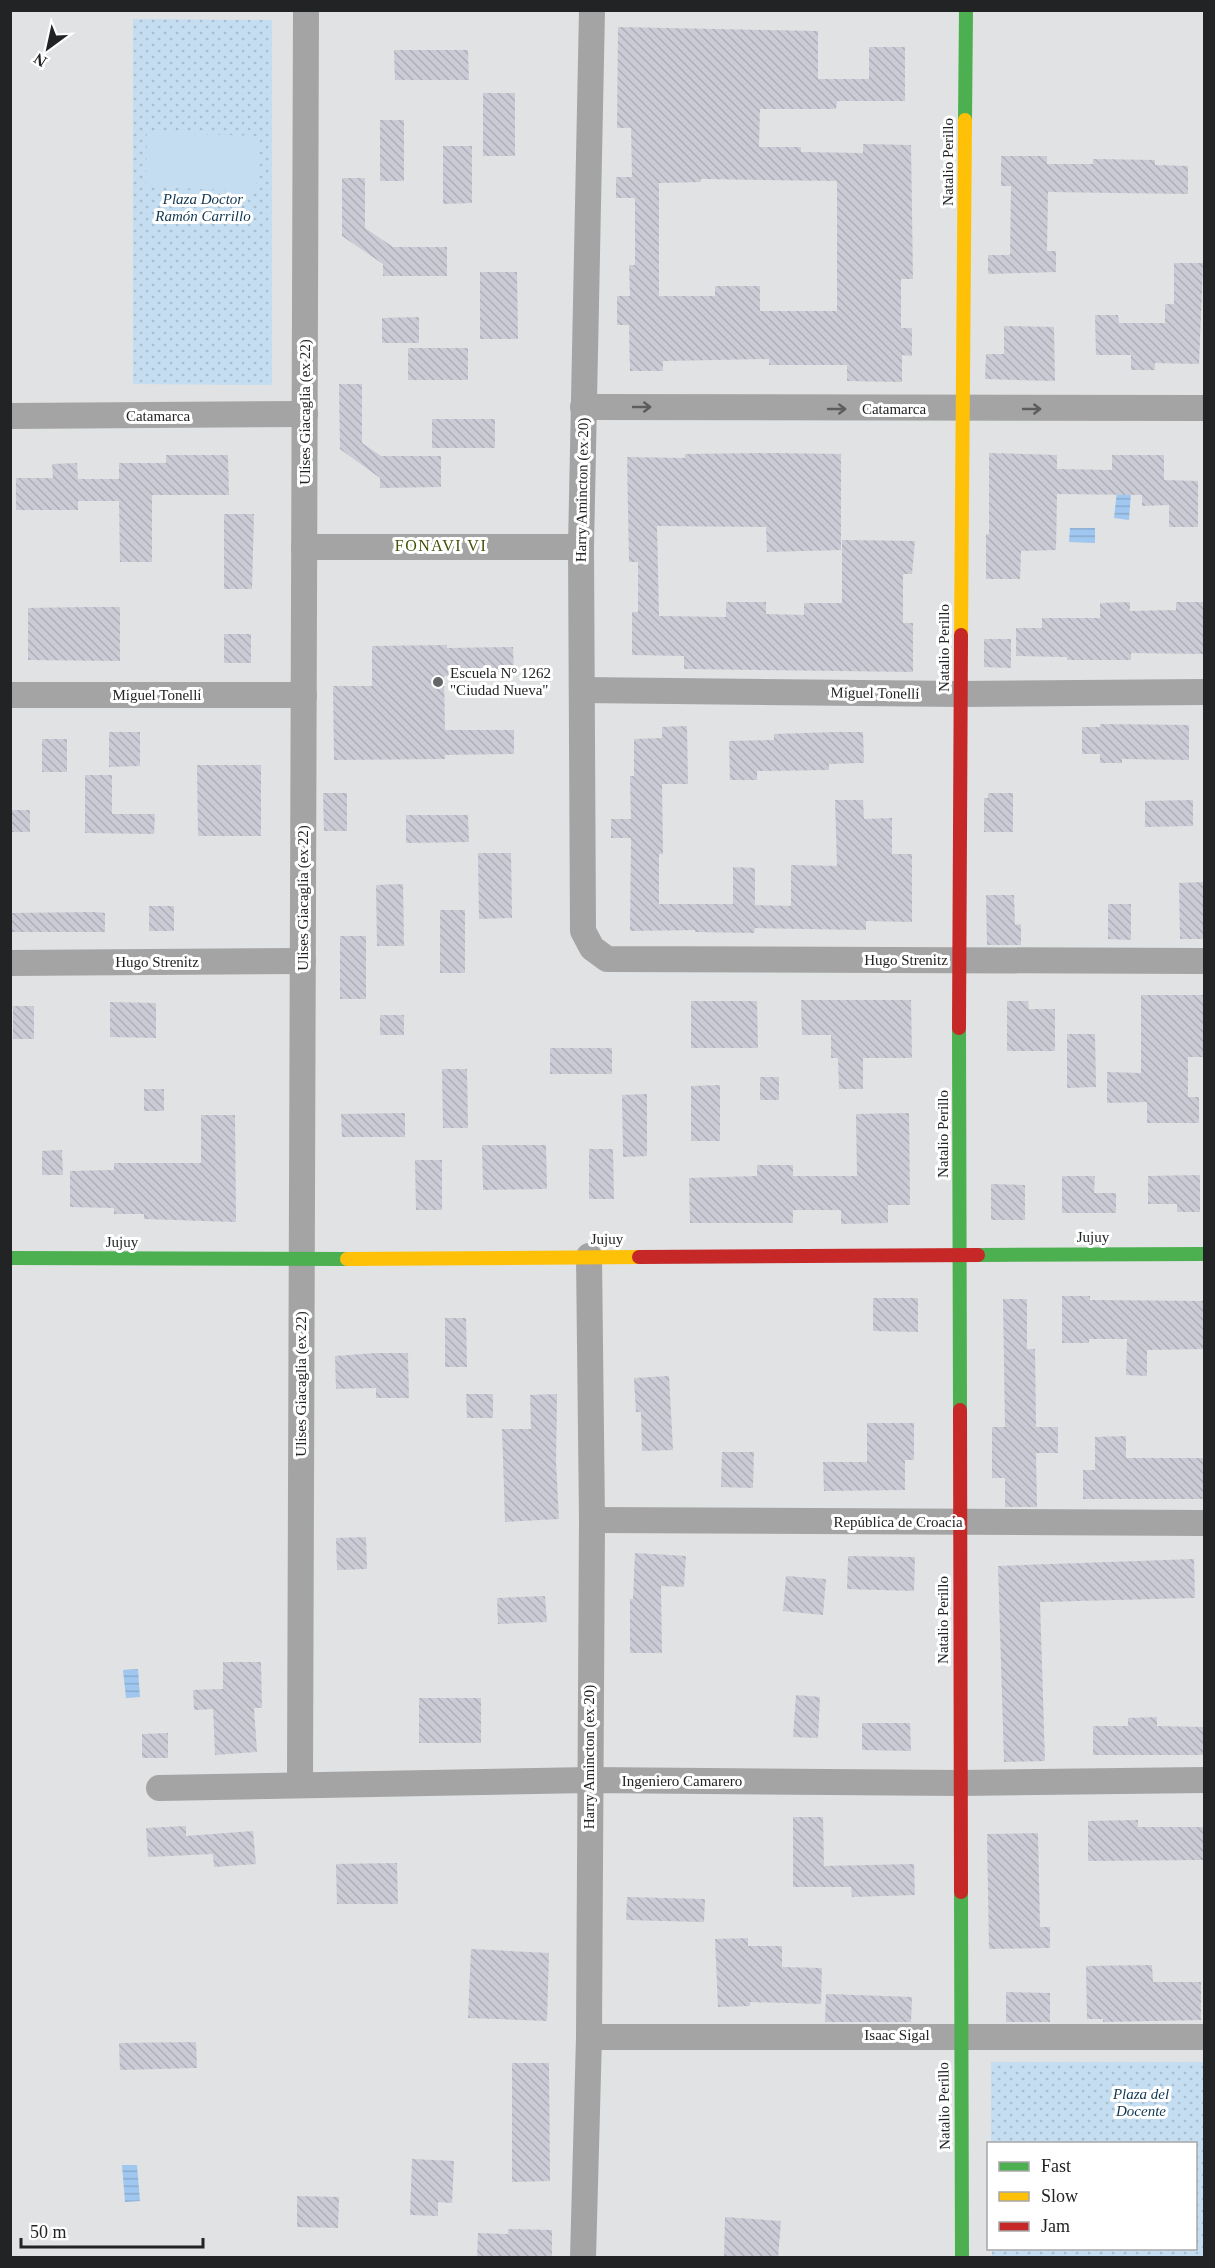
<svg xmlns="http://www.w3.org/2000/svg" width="1215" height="2268" font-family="Georgia,serif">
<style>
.park{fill:url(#park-dots)}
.pitch{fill:#c4ddf0}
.water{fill:url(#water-rules)}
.building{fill:url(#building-back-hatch);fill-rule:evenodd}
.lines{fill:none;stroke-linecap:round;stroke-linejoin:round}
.street{stroke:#a4a4a4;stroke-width:26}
.fast{stroke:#4caf50;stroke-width:14}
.slow{stroke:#ffc107;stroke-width:14}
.jam{stroke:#c62828;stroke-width:14}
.oneway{stroke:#5c5d5e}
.poi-dot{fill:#646667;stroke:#fff;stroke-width:2}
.labels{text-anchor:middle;stroke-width:6;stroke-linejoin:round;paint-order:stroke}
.street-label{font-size:15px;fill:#222324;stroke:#fff}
.park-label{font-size:15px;font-style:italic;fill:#103751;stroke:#fff}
.poi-label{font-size:15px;fill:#222324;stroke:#fff;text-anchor:start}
.neighbourhood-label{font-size:16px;letter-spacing:1.5px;fill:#3f5303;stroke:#fff}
</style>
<defs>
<pattern id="park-dots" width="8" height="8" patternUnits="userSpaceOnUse" patternTransform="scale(1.5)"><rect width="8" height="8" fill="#c4ddf0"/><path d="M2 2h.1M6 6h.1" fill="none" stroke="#a8bdce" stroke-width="1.8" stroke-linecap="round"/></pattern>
<pattern id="water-rules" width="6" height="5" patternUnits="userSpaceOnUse" patternTransform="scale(1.5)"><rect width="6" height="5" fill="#a0c7f0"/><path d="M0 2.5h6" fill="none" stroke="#8aabce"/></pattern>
<pattern id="building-back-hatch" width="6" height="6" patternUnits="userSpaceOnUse" patternTransform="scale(1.5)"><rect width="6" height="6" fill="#cbcbd6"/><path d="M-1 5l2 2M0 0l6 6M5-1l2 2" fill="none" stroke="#aeaeb8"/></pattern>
</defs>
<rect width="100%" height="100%" fill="#e0e2e3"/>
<g class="park">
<path d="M133,19L272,20V385L133,384Z"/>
<path d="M991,2062H1204V2257H992V2248H1196V2144L991,2143Z"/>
</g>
<path class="pitch" d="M147,132L258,136L256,191L146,187Z"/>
<g class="water">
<path d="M1117,491L1131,492L1129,520L1114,518Z"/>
<path d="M1070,528H1095V543L1069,542Z"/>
<path d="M138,1669L140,1697L126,1698L123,1670Z"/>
<path d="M122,2165H137L140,2201L125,2202Z"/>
</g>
<g class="building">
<path d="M618,27L818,31V79H869V47H905V101H837L836,109H760L759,147H801V152L863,153V144L911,145L913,279H901V328H912V356L902,355V382L847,381V365H769V359L663,361V371H630L629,325H617V296H630L629,265H635V198H616V177H632L631,128H617ZM701,179L837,181V311H760V286H715V296H659V183L701,182Z"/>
<path d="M394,50H468L469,80H395Z"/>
<rect x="483" y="93" width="32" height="63"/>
<rect x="380" y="120" width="24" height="61"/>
<path d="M443,146H472V203L443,204Z"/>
<path d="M1001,156H1047V164H1093V159L1155,160V165L1188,166V194L1048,192L1047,251H1056V272L988,274V255H1010L1011,186H1001Z"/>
<path d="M342,178H365V228L393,247H447V276H383V264L342,236Z"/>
<path d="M1174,263H1203L1199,364L1155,363V370H1131V355H1096L1095,315H1118L1119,323H1165V304H1174Z"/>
<path d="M480,272H517L518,339H480Z"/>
<path d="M419,317V343H382V318Z"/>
<path d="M1004,326L1054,327L1055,381L985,379L986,354H1004Z"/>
<rect x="408" y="348" width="60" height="32"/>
<path d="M339,384H362V443L381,456H441V487L380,488V478L340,449Z"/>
<rect x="432" y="419" width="63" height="29"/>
<path d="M774,453L841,454V550L767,552L766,527L657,526L659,616L726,617V602H766V614L804,615V603H842V540L915,541L912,574H903V623H913V672L684,669V656L632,655V612H638V562H629L627,457L685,458V454Z"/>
<path d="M989,453L1057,455V469L1112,470V455H1164V480L1198,481V527H1169V505L1142,506V495L1057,494L1056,550L1021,551L1020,579H986V534H989Z"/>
<path d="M166,455H228L229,495H152V562H120L119,501H78V510H16V478H53L52,464L77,463L78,479H119V463H166Z"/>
<path d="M224,514H254L252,589H224Z"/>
<path d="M1130,602V611L1176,610V602H1204V654L1131,653V660H1067V657L1016,656V628H1042V618H1100V603Z"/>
<path d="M86,607H120V661L28,660V608Z"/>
<rect x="224" y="634" width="27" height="29"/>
<path d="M984,639H1011V668L984,667Z"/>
<path d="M447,645V648L513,647L514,674L444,676L445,730H514V754L445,755V759L334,760L333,686H372V646Z"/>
<path d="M1100,724L1189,725V760L1122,759V763H1100V754H1082V727H1100Z"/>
<path d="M687,726L688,784H662L663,854H659V904H733V867L755,868V905L791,906V865L837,866L835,800H863L864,819L892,818V854H912V922L866,921V930L755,928L754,933L695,932V930L630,931L631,838H611V819H631L630,776H634V739L662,738V727Z"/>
<path d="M109,732H140V766L109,767Z"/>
<path d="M836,732H863L864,763L829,764V770L757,771V780H730L729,741L774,740V734Z"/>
<rect x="42" y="739" width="25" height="33"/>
<path d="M197,765H261V836H198Z"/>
<path d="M85,775H112V814H155L154,834L85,833Z"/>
<path d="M323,793H347V831H324Z"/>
<path d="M988,793H1013V832H984V798H988Z"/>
<path d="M1193,800V826L1145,827V801Z"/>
<rect x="10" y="810" width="20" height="22"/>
<path d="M406,815H468L469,842L406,843Z"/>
<path d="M478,853H511L512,918L479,919Z"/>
<path d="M1204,882V939H1180L1179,883Z"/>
<path d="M403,884L404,946H377L376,885Z"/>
<path d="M986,895H1014L1015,925L1021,924V945H987Z"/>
<path d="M1108,904H1131V940L1108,939Z"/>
<rect x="149" y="906" width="25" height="25"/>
<rect x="440" y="910" width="25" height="63"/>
<path d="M95,912L105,913V932H10V913Z"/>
<rect x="340" y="936" width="26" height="63"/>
<path d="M1141,995H1204V1057H1188V1097H1199V1123H1147V1102L1107,1103V1072L1141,1073Z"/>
<path d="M801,1000H911L912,1058H863V1089H839L838,1058H831V1035H802Z"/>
<path d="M691,1001H757L758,1048H691Z"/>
<path d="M1007,1001H1028L1029,1009H1055V1051H1007Z"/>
<path d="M110,1002L156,1003V1038L110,1037Z"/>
<rect x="13" y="1006" width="21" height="33"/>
<rect x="380" y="1015" width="24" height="20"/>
<path d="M1067,1034H1095L1096,1087L1067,1088Z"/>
<rect x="550" y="1048" width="62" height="26"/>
<path d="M442,1069H467L468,1128H443Z"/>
<rect x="760" y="1077" width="19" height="23"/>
<path d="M720,1085V1141H691V1086Z"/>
<rect x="144" y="1089" width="20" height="22"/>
<path d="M647,1094V1156L623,1157L622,1095Z"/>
<path d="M405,1113V1137H342L341,1114Z"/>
<path d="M909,1113L910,1205H888V1223L841,1224V1210H793V1223H690L689,1178L757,1176V1165H793V1176H857L856,1114Z"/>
<path d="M201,1115H235L236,1222L144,1219V1214H114V1208L70,1207V1171L114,1170V1163H201Z"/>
<path d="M482,1145H546L547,1189L483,1190Z"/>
<path d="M589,1149H613L614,1199H589Z"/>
<path d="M62,1150L63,1175H42V1151Z"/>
<path d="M415,1160H442V1210H416Z"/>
<path d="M1200,1175V1212H1177V1204H1148V1176Z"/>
<path d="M1062,1176H1095L1094,1193H1116V1213H1062Z"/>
<path d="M991,1184L1025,1185V1220H991Z"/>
<path d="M1062,1296H1090V1300L1204,1301V1349L1147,1350V1376L1126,1375L1127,1339H1089V1343H1062Z"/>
<path d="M873,1298H918V1332L873,1331Z"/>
<path d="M1003,1299H1027V1349H1035L1036,1427H1058V1453H1036L1037,1507H1005V1478H992V1427H1005Z"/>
<path d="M445,1318H466L467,1367H445Z"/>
<path d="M375,1353H408L409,1398H376V1388L336,1389L335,1356Z"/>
<path d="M669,1376L673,1450L642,1451L641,1412H636L634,1378Z"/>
<path d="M466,1394H493V1418H467Z"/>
<path d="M557,1394L556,1462L559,1519L505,1522L502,1429H531L530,1395Z"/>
<path d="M867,1423H914V1460H905V1490L824,1491L823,1462H867Z"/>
<path d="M1126,1436V1458H1204V1499H1083V1470H1095V1437Z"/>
<path d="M722,1452H754L753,1488L721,1487Z"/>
<path d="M366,1537L367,1569L337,1570L336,1538Z"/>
<path d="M635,1553L686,1556L684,1587L661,1586L662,1653H630V1599H633Z"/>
<path d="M848,1556L915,1557L914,1591L847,1589Z"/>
<path d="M1194,1559L1195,1598L1040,1602L1045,1761L1004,1762L998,1566Z"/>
<path d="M786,1576L826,1579L823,1615L783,1611Z"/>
<path d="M545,1596L547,1622L498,1624L497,1598Z"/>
<path d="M223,1662H261L262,1708H254L257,1752L215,1755L213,1709L194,1710L193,1690L223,1689Z"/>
<path d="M796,1695L820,1697L818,1738L793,1737Z"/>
<rect x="419" y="1698" width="62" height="45"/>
<path d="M1157,1717V1726L1204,1727V1755H1093V1726H1128V1718Z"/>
<path d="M862,1723H910L911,1751L862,1750Z"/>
<path d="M168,1733V1758H142V1734Z"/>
<path d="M793,1817H823L824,1866L914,1864L915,1895L852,1897L851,1887H793Z"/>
<path d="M1138,1820V1827H1204V1860L1088,1861V1821Z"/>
<path d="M186,1826V1836L253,1831L256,1864L214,1867L213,1854L148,1857L146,1828Z"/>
<path d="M1038,1833L1040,1927H1050V1948L989,1949L987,1834Z"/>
<path d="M397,1863L398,1904H337L336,1864Z"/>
<path d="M627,1897L705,1899L704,1922L626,1920Z"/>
<path d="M748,1938V1946H782V1967L822,1968L821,2004L750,2002V2006L718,2007L715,1939Z"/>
<path d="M471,1949L549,1953L547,2021L468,2018Z"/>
<path d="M1152,1965L1153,1982H1201V2020L1103,2022V2019H1087L1086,1966Z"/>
<path d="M1006,1992L1050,1993V2022H1006Z"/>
<path d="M826,1994L912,1997L911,2022H825Z"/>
<path d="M196,2042L197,2068L120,2070L119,2043Z"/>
<path d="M512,2063H549L550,2181L512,2182Z"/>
<path d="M412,2159L454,2161L452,2203L438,2202V2216L410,2215Z"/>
<path d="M297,2196L339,2197L338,2228L297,2227Z"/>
<path d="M725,2217L781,2221L778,2258H724Z"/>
<path d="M508,2229L552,2230V2258H477L478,2233L508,2234Z"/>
</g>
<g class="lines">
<g class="street">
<path d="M592,10L581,547L583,931L592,948L607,959L1204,961"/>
<path d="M583,407L1204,408"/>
<path d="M10,416L305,414"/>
<path d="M304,547H581"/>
<path d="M582,690L960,694L1204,692"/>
<path d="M10,695H304"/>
<path d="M10,963L303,961"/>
<path d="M592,1520L1204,1523"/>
<path d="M300,1785L306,10"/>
<path d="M159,1788L589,1780L960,1783L1204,1780"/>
<path d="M589,2037H1204"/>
<path d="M583,2258L589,2037L592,1520L589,1256"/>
</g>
<g class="fast">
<path d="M965,120L966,10"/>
<path d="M959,1028L960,1410"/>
<path d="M978,1255L1204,1254"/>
<path d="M10,1258L347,1259"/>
<path d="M961,1892L962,2258"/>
</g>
<g class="slow">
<path d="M961,635L965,120"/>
<path d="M347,1259L639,1257"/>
</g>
<g class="jam">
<path d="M959,1028L961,635"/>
<path d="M639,1257L978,1255"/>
<path d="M960,1410L961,1892"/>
</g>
</g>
<defs><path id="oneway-shaft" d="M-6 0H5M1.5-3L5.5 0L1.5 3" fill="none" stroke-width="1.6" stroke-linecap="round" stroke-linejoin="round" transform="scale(1.5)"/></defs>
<g class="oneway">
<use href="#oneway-shaft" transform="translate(642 407)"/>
<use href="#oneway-shaft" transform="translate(837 409)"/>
<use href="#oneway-shaft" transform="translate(1032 409)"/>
</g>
<circle class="poi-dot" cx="438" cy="682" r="6"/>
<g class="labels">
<g class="street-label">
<text transform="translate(948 162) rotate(-90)" y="5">Natalio Perillo</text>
<text x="894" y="414">Catamarca</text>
<text transform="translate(305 412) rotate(-90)" y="5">Ulises Giacaglia (ex 22)</text>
<text x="158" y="421">Catamarca</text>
<text transform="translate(582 490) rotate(-89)" y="5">Harry Amincton (ex 20)</text>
<text transform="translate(944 648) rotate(-90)" y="5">Natalio Perillo</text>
<text transform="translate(875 693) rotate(1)" y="5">Miguel Tonelli</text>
<text x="157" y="700">Miguel Tonelli</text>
<text transform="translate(303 898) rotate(-90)" y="5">Ulises Giacaglia (ex 22)</text>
<text x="906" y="965">Hugo Strenitz</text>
<text x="157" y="967">Hugo Strenitz</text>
<text transform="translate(943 1134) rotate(-90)" y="5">Natalio Perillo</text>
<text x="1093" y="1242">Jujuy</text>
<text x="607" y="1244">Jujuy</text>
<text x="122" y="1247">Jujuy</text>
<text transform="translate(301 1384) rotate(-90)" y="5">Ulises Giacaglia (ex 22)</text>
<text x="898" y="1527">República de Croacia</text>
<text transform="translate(943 1620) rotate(-90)" y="5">Natalio Perillo</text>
<text transform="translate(589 1757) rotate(-90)" y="5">Harry Amincton (ex 20)</text>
<text x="682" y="1786">Ingeniero Camarero</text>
<text x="897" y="2040">Isaac Sigal</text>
<text transform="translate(944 2106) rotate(-91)" y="5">Natalio Perillo</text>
</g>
<g class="park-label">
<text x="203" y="204">Plaza Doctor<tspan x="203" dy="17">Ramón Carrillo</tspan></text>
<text x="1141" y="2099">Plaza del<tspan x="1141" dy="17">Docente</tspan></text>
</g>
<g class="poi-label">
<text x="450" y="678">Escuela N° 1262<tspan x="450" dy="17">"Ciudad Nueva"</tspan></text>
</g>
<g class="neighbourhood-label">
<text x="441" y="551">FONAVI VI</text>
</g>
</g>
<rect width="1215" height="2268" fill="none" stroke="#222324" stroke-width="24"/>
<rect x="987" y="2142" width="210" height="108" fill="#ffffff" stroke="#a7a7a7" stroke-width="1.5"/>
<rect x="999" y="2162" width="30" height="9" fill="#4caf50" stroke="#a7a7a7" stroke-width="1.5"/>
<text x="1041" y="2172" font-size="18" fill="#222324">Fast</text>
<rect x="999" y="2192" width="30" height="9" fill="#ffc107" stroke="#a7a7a7" stroke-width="1.5"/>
<text x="1041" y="2202" font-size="18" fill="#222324">Slow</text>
<rect x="999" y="2222" width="30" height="9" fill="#c62828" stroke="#a7a7a7" stroke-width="1.5"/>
<text x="1041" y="2232" font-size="18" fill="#222324">Jam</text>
<g transform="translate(48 48) rotate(213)" stroke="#ffffff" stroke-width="4.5" paint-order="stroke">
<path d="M0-4.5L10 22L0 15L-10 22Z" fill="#222324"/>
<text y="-9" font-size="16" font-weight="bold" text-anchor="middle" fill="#222324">N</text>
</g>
<path d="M21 2238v9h182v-9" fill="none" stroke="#222324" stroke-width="3"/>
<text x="30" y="2238" font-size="18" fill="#222324" stroke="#ffffff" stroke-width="4.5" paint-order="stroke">50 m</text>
</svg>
